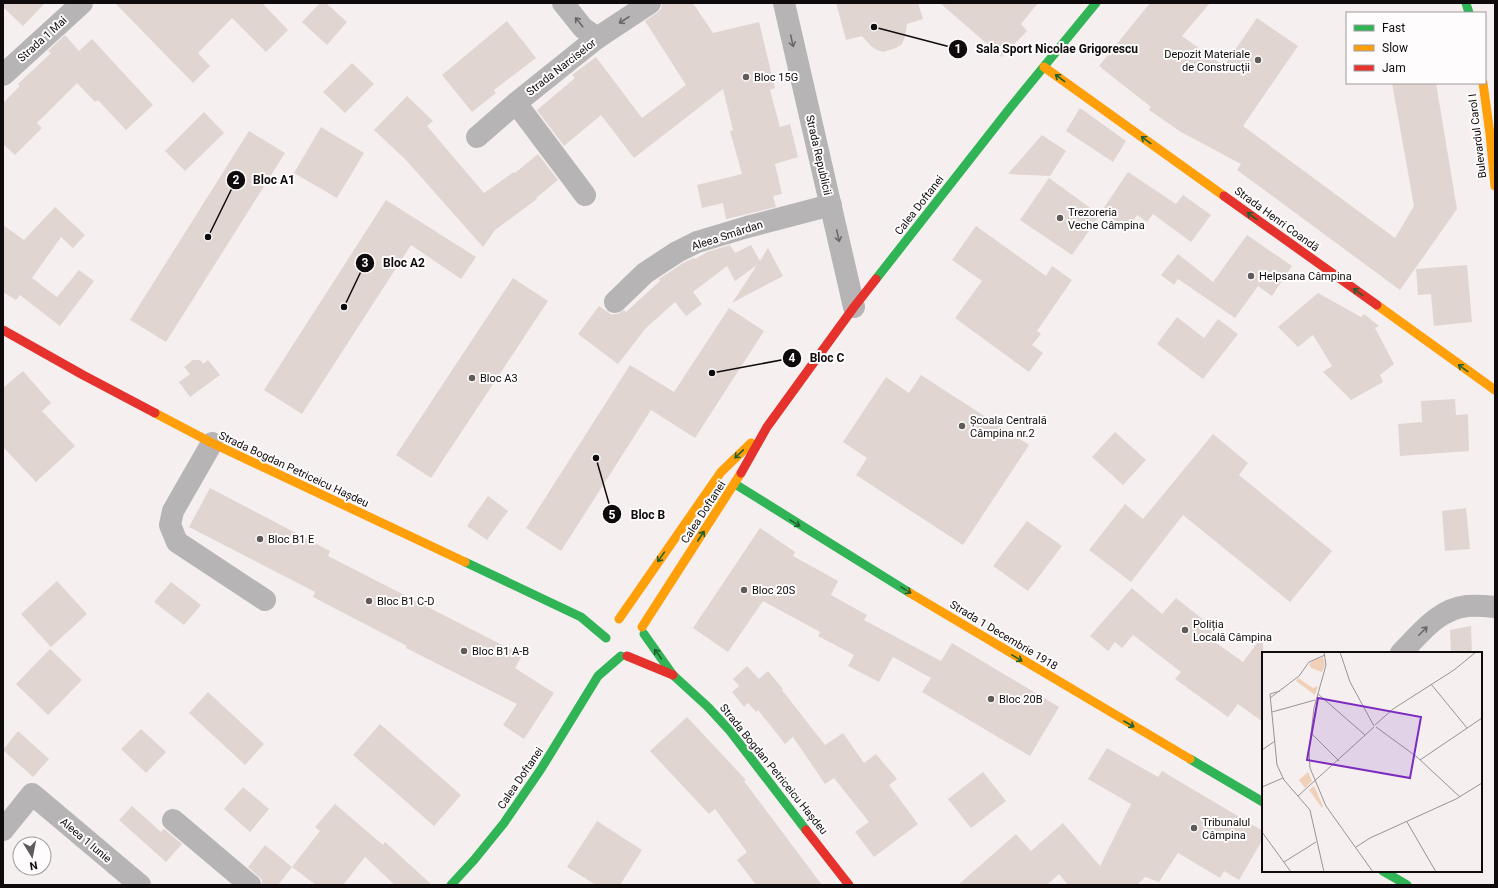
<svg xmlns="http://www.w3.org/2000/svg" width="1498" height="888" font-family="Roboto,sans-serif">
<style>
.building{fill:#e1d5d2}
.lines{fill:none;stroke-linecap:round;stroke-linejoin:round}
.street{stroke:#b6b4b4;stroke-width:22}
.fast{stroke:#30b455;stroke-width:9}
.slow{stroke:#ff9f0a;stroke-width:9}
.jam{stroke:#e5322d;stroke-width:9}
.oneway{stroke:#6b6868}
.oneway2{stroke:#206030}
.poi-dot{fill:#605b5b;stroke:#fefcfc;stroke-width:1.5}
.labels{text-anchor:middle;stroke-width:4;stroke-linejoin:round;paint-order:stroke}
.street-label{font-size:11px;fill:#0f0b0c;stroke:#fefcfc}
.poi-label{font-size:11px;fill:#0f0b0c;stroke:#fefcfc;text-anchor:start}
.inset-road{fill:none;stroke:#999494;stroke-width:1}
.view{fill:#7b2cbf;fill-opacity:0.15;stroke:#7b2cbf;stroke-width:2}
.inset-edge{fill:none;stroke:#0f0b0c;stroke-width:2}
.leader{fill:none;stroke:#0f0b0c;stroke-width:1.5}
.callout-dot{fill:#0f0b0c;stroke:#fefcfc;stroke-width:1.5}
.mark-label{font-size:12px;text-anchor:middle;font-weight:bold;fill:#fff}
.callout-label{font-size:12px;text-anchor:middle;font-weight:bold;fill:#0f0b0c;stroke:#fefcfc;stroke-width:4;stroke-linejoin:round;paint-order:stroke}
</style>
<rect width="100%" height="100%" fill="#f5efef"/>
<g class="building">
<path d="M3,3H45L23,26L3,7Z"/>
<path d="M115,3H262L288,30L266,52L232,18L198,53L210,66L193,83Z"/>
<path d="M320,3H326L347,22L327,45L302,22Z"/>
<path d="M662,3H693L713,33L759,22L775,88L770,90L780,127L790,124L798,157L775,164L782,194L773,196L776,207L726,219L723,203L702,208L697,185L742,174L730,131L733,130L723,89L634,158L601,115L564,146L537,110L575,78L572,75L596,57L642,118L686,85L645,21L657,13L661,9Z"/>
<path d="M836,3H918L923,19L907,24L905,37L902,44L896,48L883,52L877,50L871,46L862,36L846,40Z"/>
<path d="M940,3H1038L1021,24L1027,31L1002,57Z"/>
<path d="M1150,3H1210L1182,36L1224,66L1257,18L1298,46L1243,126L1395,238L1414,206L1392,83H1436L1457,209L1400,290L1237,170L1241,164L1181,132L1149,110L1151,107L1099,66Z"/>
<path d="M507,21L536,58L494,90L496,93L472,112L442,75Z"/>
<path d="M65,35L79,51L92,39L153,105L126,130L98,100L95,102L77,83L37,123L42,128L15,155L3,144V103L20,86L18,84L51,53L48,51Z"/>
<path d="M352,63L374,84L345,113L323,92Z"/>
<path d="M407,96L433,121L427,126L484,193L514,172L515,173L538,154L558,180L536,198L537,199L495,230L483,247L405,159L374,130Z"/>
<path d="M1080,108L1126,141L1113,162L1066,131Z"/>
<path d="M204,112L224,133L185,171L165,151Z"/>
<path d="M321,127L364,153L337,198L294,173Z"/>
<path d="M249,131L285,153L166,342L130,320Z"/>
<path d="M1042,135L1066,151L1050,176L1008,174Z"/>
<path d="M1128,172L1176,204L1183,195L1211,215L1191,242L1153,214L1147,222L1137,215L1128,229L1101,212Z"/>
<path d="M1049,178L1100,215L1072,255L1020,220Z"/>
<path d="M386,200L476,257L461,279L411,245L302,414L264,390Z"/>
<path d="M55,207L85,235L73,248L61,237L32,278L57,297L79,270L94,281L60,326L20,295L16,300L3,292V225L24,240Z"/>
<path d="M976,226L1046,276L1052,266L1072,280L1037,331L1041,334L1032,345L1043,353L1029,372L955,318L982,281L952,260Z"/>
<path d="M1247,235L1292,266L1272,296L1258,286L1235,318L1178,279L1174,285L1161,275L1178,254L1213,282Z"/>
<path d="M730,245L735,253L751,245L760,261L768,248L783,276L732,303L757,265L735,281L727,266L693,292L702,304L686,316L675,302L646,328L618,364L578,334L599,306L612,315L613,314H618L624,310L626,312L660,281L659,279L683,263L694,258L695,259L707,252Z"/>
<path d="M1467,265L1472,322L1434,326L1431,294L1418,295L1416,269Z"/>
<path d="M513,278L548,301L431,478L396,455Z"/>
<path d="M1318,293L1361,317L1364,314L1379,326L1375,328L1394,364L1380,375L1383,382L1351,400L1323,372L1332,366L1313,335L1298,347L1278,327Z"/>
<path d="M729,308L764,331L695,438L651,410L561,551L526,528L630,365L674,392Z"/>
<path d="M1177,317L1204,338L1218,319L1238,334L1203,379L1157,344Z"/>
<path d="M193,360H200L203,364L208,360L220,375L190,397L179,382L190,374L184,367Z"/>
<path d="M23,371L51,403L42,411L75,446L36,482L3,447V388Z"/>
<path d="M921,375L1029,445L963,545L856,475L867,458L843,442L886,377L909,393Z"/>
<path d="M1455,399L1456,415L1468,414L1469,451L1400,456L1398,424L1422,422L1421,401Z"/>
<path d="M1115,432L1146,460L1123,485L1092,457Z"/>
<path d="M1213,434L1248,463L1239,475L1332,551L1290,602L1183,515L1131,582L1089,550L1125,504L1143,519Z"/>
<path d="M210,488L330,551L328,556L522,655L515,668L554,693L524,739L503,725L517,704L406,648L407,646L313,597L315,592L189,527Z"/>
<path d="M488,496L508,511L487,540L467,526Z"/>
<path d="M1466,508L1470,549L1445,551L1442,511Z"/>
<path d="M1027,521L1062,546L1028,591L993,566Z"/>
<path d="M760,528L795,552L793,556L838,581L831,595L867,615L864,620L941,661L952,643L1059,707L1030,756L922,692L931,678L893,657L879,682L848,666L854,655L818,636L820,632L763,601L728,652L693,628Z"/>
<path d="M57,581L87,614L51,647L21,614Z"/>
<path d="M171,582L201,605L184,625L154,602Z"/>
<path d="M1132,588L1162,614L1176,598L1215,629L1208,637L1243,662L1263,635V722L1238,704L1228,717L1175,679L1181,672L1133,635L1122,648L1115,642L1108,651L1090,636Z"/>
<path d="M1471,626L1472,653H1451L1450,630Z"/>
<path d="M50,649L82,680L48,715L16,684Z"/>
<path d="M747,666L759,679L768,671L783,689L782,690L825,745L843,733L864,763L876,754L897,779L889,785L918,824L874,857L855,832L869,822L834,778L825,784L793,737L785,744L758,710L756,712L748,703L744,707L732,692L739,686L733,679Z"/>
<path d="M208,692L264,744L245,765L189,713Z"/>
<path d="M687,717L746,780L744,781L822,885H756L737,860L747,852L715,809L709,814L650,751Z"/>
<path d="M380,724L461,795L434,826L353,755Z"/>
<path d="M141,729L166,752L146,773L121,749Z"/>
<path d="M18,731L49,759L33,777L3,750Z"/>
<path d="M1107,748L1158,777L1162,771L1263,831V839L1239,880L1224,871L1220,878L1178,853L1159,882L1145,877L1137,885H1068L1059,874L1047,885H958L1016,834L1031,851L1063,823L1100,866L1131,804L1088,779Z"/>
<path d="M983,772L1006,801L971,828L948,799Z"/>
<path d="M243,787L269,809L250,832L224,809Z"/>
<path d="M335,804L383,845L385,842L432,885H395L365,857L343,885H316L292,867L320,831L315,827Z"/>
<path d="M132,806L161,832L164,829L182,844L166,862L119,820Z"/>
<path d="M597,821L642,850L620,885H596L567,867Z"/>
<path d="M265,845L292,867L278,885H262V880L258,876L248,867Z"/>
</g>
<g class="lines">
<g class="street">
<path d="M563,3L583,28L597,38"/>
<path d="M784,3L854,307"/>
<path d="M3,75L82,3"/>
<path d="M516,103L585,195"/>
<path d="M477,137L516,103L597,38L650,3"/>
<path d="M615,302L645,273L677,252L697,242L747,227L831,205"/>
<path d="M212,443L173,511L170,525L177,542L265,600"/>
<path d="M1401,653C1420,634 1438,609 1467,606C1476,605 1486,606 1495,607"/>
<path d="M173,820L250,885"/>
<path d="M3,830L32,794L140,885"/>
</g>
<g class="fast">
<path d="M1466,3L1469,13"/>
<path d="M876,279L1010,108L1096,3"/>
<path d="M735,484L910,593"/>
<path d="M465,562L581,617L606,638"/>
<path d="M644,634L673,675L708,707L730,731L806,830"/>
<path d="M1190,759L1263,802"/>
<path d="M1383,871L1407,885"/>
<path d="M451,885L474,860L504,823L541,769L598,676L621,656"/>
</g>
<g class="slow">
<path d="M1044,67L1224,196"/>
<path d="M1483,83L1490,134L1495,186"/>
<path d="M1377,305L1495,390"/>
<path d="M155,413L212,443L465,562"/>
<path d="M910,593L1190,759"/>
<path d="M619,619L721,472L751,443"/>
<path d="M642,627L741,473"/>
</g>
<g class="jam">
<path d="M1224,196L1377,305"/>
<path d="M3,330L83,375L155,413"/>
<path d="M741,473L767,427L854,307L876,279"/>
<path d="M627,656L673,675"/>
<path d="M806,830L849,885"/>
</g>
</g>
<defs><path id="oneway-shaft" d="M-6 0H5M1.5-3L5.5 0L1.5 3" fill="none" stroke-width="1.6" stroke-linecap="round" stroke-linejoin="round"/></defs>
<g class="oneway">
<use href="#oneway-shaft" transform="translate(624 20) rotate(147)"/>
<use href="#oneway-shaft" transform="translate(579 22) rotate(-129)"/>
<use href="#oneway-shaft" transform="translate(792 41) rotate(77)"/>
<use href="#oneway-shaft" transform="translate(838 236) rotate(77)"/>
<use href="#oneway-shaft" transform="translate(1423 631) rotate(-45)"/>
</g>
<g class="oneway2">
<use href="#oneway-shaft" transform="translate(1060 78) rotate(-143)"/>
<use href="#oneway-shaft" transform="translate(1146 140) rotate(-144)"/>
<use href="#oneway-shaft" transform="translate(1252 216) rotate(-144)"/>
<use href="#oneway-shaft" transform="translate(1358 292) rotate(-144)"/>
<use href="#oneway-shaft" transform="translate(1463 368) rotate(-144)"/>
<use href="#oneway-shaft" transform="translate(739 454) rotate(136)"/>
<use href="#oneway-shaft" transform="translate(795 523) rotate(32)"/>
<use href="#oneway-shaft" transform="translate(701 536) rotate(-57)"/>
<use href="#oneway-shaft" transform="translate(661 557) rotate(125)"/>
<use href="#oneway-shaft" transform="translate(906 590) rotate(31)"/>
<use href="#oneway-shaft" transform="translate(658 654) rotate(-125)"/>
<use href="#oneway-shaft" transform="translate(1017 658) rotate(31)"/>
<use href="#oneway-shaft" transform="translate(1129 724) rotate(30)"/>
</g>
<g class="poi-dot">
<circle cx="1258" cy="60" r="4"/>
<circle cx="746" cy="77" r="4"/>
<circle cx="1060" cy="218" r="4"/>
<circle cx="1251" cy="276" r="4"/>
<circle cx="472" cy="378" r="4"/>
<circle cx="962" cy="426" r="4"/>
<circle cx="260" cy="539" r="4"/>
<circle cx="744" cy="590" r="4"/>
<circle cx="369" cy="601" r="4"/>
<circle cx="1185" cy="630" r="4"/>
<circle cx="464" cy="651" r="4"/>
<circle cx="991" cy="699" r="4"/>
<circle cx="1194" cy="828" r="4"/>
</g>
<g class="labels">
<g class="street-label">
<text transform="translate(42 39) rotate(-42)" y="4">Strada 1 Mai</text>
<text transform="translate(561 67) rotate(-38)" y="4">Strada Narciselor</text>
<text transform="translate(1477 136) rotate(-97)" y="4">Bulevardul Carol I</text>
<text transform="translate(819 155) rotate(77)" y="4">Strada Republicii</text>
<text transform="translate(919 205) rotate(-52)" y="4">Calea Doftanei</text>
<text transform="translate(1277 219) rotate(36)" y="4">Strada Henri Coandă</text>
<text transform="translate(727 235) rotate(-18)" y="4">Aleea Smârdan</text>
<text transform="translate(294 469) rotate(25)" y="4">Strada Bogdan Petriceicu Hașdeu</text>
<text transform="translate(703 512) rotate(-57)" y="4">Calea Doftanei</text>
<text transform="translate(1004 635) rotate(31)" y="4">Strada 1 Decembrie 1918</text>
<text transform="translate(774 769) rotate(51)" y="4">Strada Bogdan Petriceicu Hașdeu</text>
<text transform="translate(520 778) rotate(-56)" y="4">Calea Doftanei</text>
<text transform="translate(86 840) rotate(40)" y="4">Aleea 1 Iunie</text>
</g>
<g class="poi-label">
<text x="1250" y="58" text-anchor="end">Depozit Materiale<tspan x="1250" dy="13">de Construcții</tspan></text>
<text x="754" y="81">Bloc 15G</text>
<text x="1068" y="216">Trezoreria<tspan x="1068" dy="13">Veche Câmpina</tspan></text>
<text x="1259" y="280">Helpsana Câmpina</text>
<text x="480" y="382">Bloc A3</text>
<text x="970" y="424">Școala Centrală<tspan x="970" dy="13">Câmpina nr.2</tspan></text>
<text x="268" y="543">Bloc B1 E</text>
<text x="752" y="594">Bloc 20S</text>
<text x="377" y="605">Bloc B1 C-D</text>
<text x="1193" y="628">Poliția<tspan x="1193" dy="13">Locală Câmpina</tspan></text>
<text x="472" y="655">Bloc B1 A-B</text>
<text x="999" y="703">Bloc 20B</text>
<text x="1202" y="826">Tribunalul<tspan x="1202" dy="13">Câmpina</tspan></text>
</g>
</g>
<g transform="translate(1262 652)">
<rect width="220" height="220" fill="#f5efef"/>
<path d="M61,5L63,13L60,20L49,16L47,13L50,9ZM36,26L51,36L56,34L53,43L34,29ZM46,120L50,129L43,136L37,128ZM52,134L61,154L60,156L47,138Z" fill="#f1d0ba"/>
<path class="inset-road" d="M62,0L64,13L52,56L47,99L48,116L64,154L111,220M78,0L88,30L112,74M169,32L205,76M18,39L8,42L15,113L22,128L48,158L62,220M56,42L103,83M8,46L37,24L47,10L63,3M10,60L53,48M113,73L131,57L192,18L214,0M114,75L155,105L198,145M49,81L77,109M0,98L13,89M158,108L220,66M0,135L21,126M36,144L112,75M145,170L174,220M0,180L29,220M94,195L108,186L194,147L220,131M22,210L54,190"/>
<path class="view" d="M56,46L159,65L148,126L45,108Z"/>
<rect width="220" height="220" class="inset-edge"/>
</g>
<path class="leader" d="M874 27L958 49M208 237L236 180M344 307L365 263M712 373L792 358M596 458L612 514"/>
<g class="callout-dot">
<circle cx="874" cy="27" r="4"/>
<circle cx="208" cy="237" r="4"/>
<circle cx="344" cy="307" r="4"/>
<circle cx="712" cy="373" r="4"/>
<circle cx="596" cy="458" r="4"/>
<circle cx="958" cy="49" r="10"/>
<circle cx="236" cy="180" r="10"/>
<circle cx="365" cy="263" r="10"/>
<circle cx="792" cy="358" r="10"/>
<circle cx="612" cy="514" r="10"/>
</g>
<g class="mark-label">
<text x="958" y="53">1</text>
<text x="236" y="184">2</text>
<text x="365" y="267">3</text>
<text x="792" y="362">4</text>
<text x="612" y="519">5</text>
</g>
<g class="callout-label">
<text x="1057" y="53">Sala Sport Nicolae Grigorescu</text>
<text x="274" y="184">Bloc A1</text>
<text x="404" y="267">Bloc A2</text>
<text x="827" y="362">Bloc C</text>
<text x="648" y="519">Bloc B</text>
</g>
<rect width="1498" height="888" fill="none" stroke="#0f0b0c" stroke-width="8"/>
<rect x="1346" y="12" width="140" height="72" fill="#fefcfc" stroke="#9e9c9c"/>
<rect x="1354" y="25" width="20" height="6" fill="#30b455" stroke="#9e9c9c"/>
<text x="1382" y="32" font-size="12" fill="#0f0b0c">Fast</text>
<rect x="1354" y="45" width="20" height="6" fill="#ff9f0a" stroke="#9e9c9c"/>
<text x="1382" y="52" font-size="12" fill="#0f0b0c">Slow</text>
<rect x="1354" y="65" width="20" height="6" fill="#e5322d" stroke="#9e9c9c"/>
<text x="1382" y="72" font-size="12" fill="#0f0b0c">Jam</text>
<g transform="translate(32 856) rotate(170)"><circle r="19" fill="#fefcfc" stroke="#9e9c9c"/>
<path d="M0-3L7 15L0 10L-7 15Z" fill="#605b5b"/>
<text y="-6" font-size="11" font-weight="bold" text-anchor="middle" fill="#0f0b0c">N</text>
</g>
</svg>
